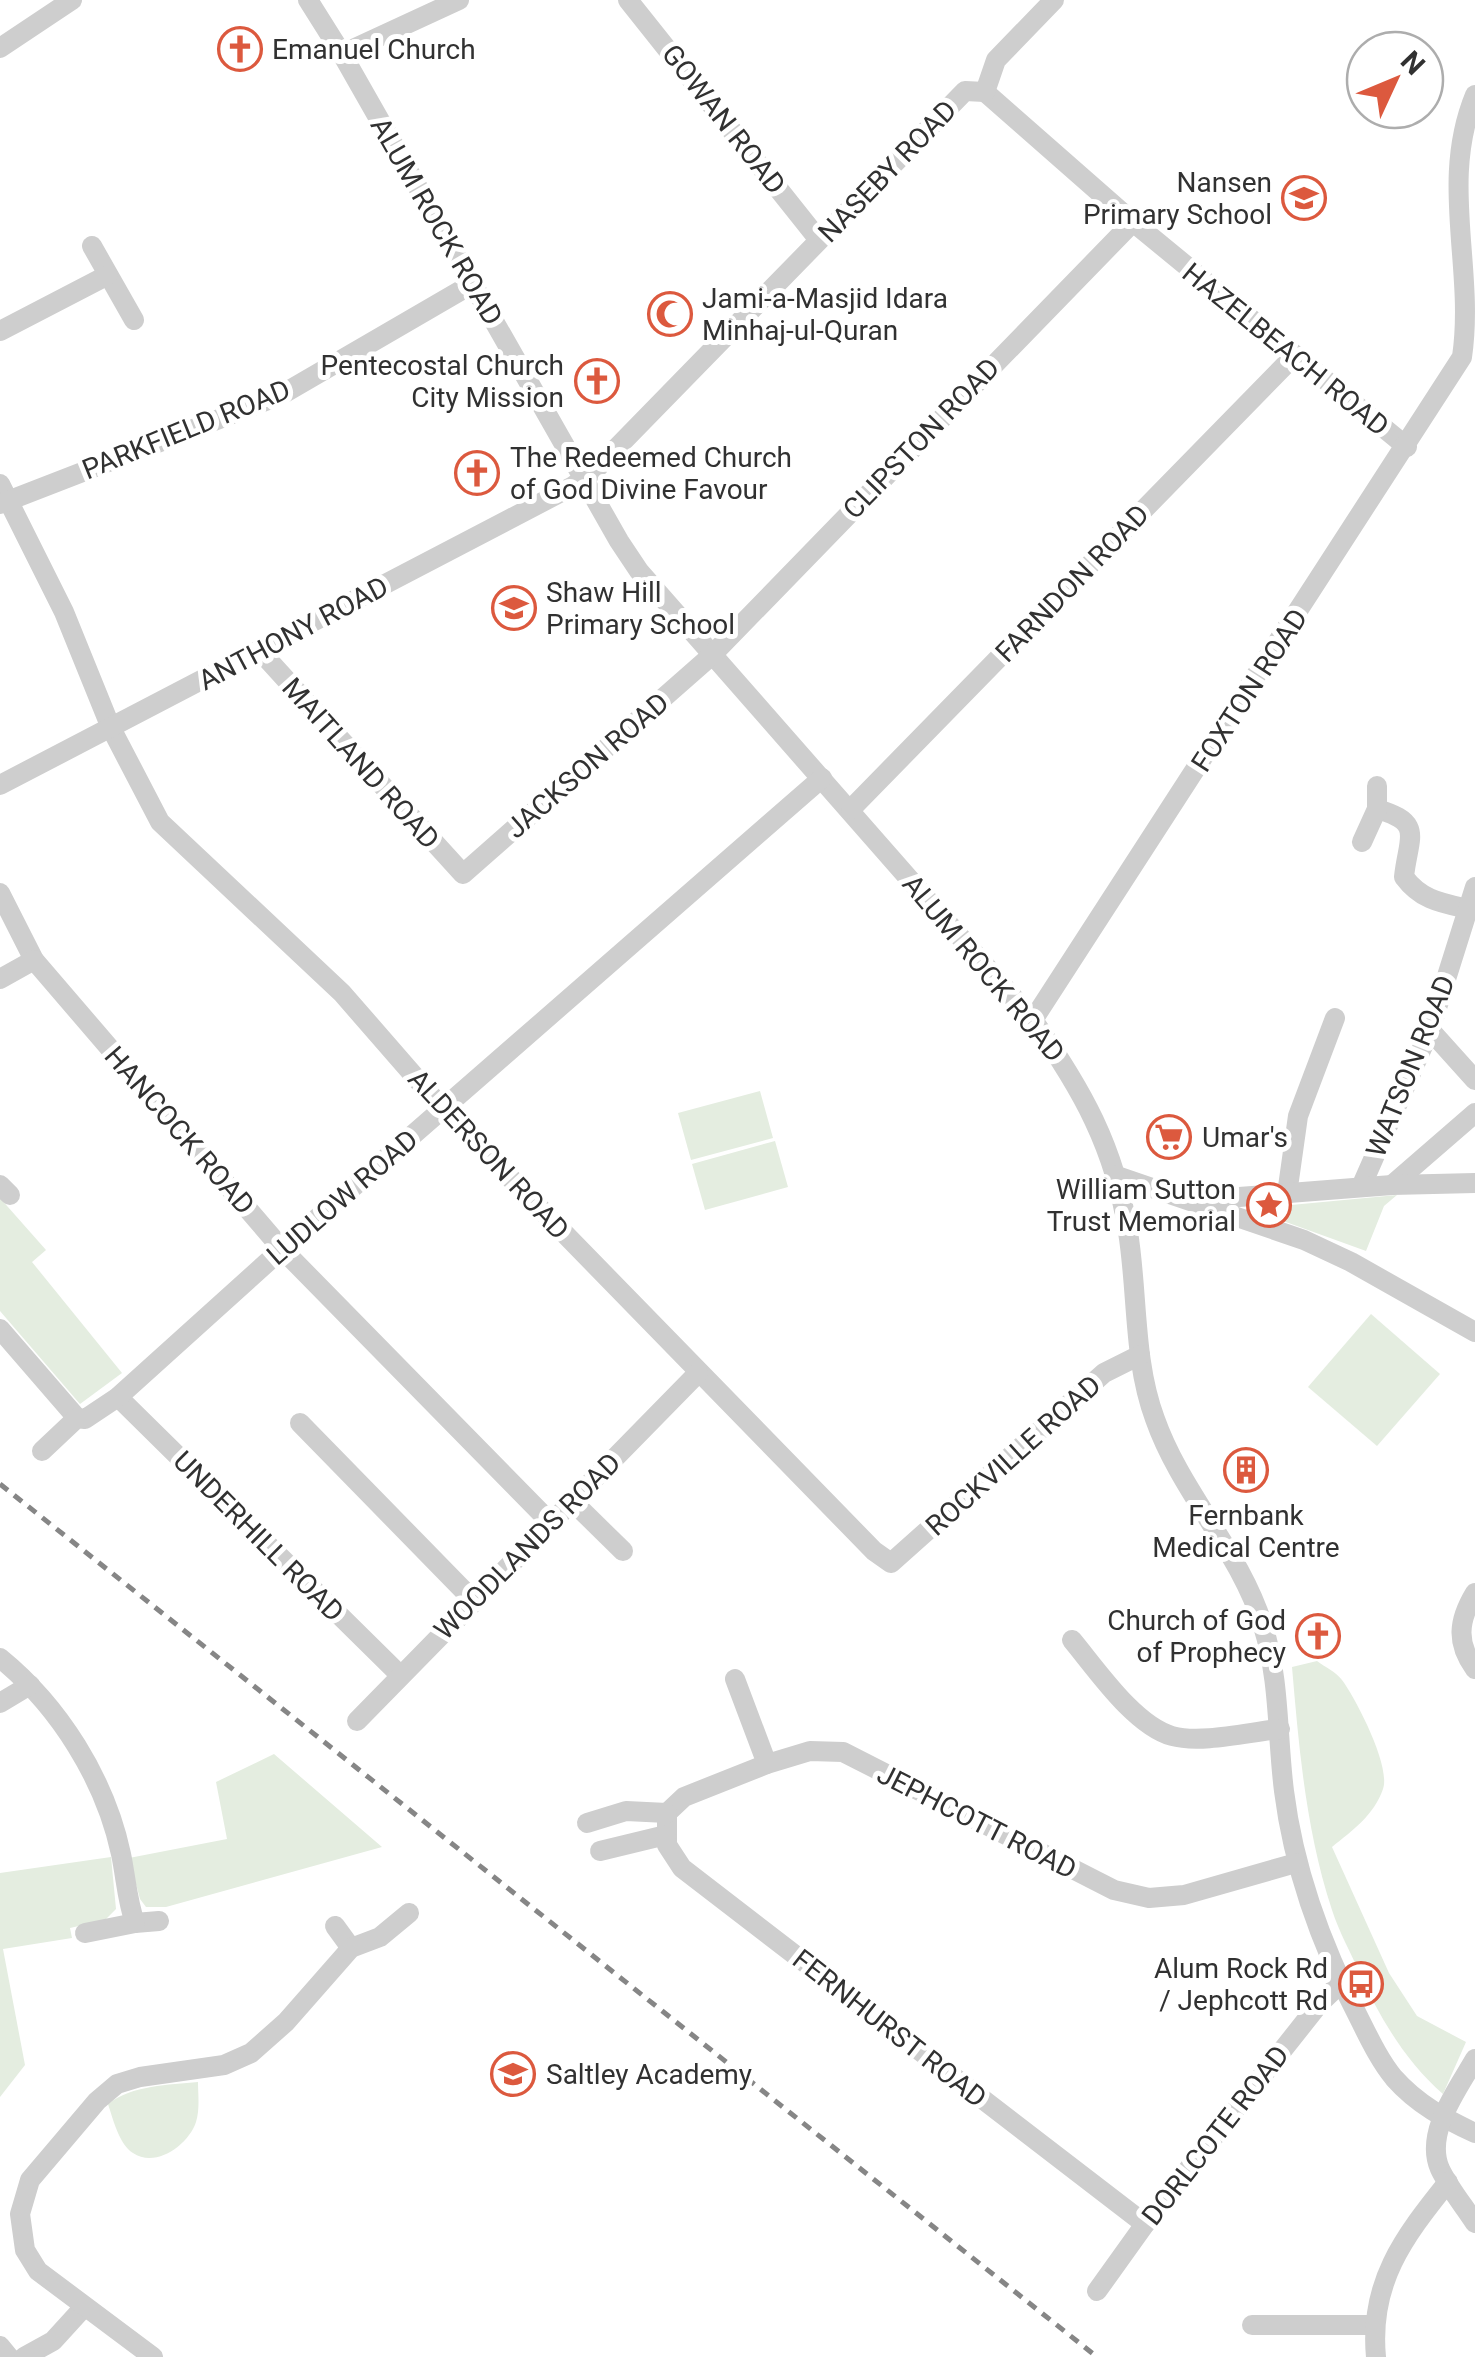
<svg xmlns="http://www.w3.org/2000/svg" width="1475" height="2357" font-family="Roboto,sans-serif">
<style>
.green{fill:#e4ede0}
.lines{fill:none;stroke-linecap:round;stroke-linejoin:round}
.minor{stroke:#cecece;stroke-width:20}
.rail{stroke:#868686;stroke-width:5;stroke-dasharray:10 8;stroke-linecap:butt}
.labels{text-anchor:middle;stroke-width:10;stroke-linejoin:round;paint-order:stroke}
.poi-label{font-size:28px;fill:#313131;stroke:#fff;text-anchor:start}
.street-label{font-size:28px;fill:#313131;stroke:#fff}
</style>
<rect width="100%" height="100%" fill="#fff"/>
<g class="green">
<path d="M760,1091L773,1138L691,1160L678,1113Z"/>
<path d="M775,1141L788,1187L705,1210L692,1164Z"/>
<path d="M1397,1195L1384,1206L1366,1251L1250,1209Z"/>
<path d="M0,1198L46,1250L32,1262L122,1373L80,1404L0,1311Z"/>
<path d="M1371,1314L1440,1374L1377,1446L1308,1387Z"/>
<path d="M1317,1661C1325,1667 1336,1672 1342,1680C1356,1699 1391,1766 1383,1789C1374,1815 1353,1830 1332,1847L1389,1973L1417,2016L1466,2042L1443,2094C1406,2062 1380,2018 1360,1974C1351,1953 1339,1932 1332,1910C1306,1831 1299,1749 1292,1667Z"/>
<path d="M274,1754L382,1847L166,1907H146L140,1899L129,1858L227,1839L216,1782Z"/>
<path d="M111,1857L116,1909L105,1920L70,1928L72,1938L3,1949L25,2065L0,2097V1873Z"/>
<path d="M198,2082C198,2094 200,2109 196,2122C189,2144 156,2169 133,2153C119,2144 113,2119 108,2104C132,2085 169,2085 198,2082Z"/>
</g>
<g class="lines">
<g class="minor">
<path d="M308,0L342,54L619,541L639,571L1033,1020C1082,1089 1115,1148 1128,1232C1138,1294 1133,1360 1155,1419C1181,1493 1240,1551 1263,1626C1280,1680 1277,1736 1284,1791C1294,1871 1323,1949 1360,2020C1370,2040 1380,2061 1394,2078C1417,2104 1445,2119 1475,2133"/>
<path d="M628,0L819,240"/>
<path d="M0,48L72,0"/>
<path d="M342,54L459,0"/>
<path d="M985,92L1133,222L1407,447"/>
<path d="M985,92L996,60L1054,0"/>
<path d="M92,246L134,320"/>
<path d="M0,331L108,275"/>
<path d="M0,484L64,612L111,728L160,822L342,993L443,1109L874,1551L891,1563L1104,1373L1140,1355"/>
<path d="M0,504L281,395L472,284"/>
<path d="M260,651L463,874L711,656L1133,222"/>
<path d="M0,785L573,486L595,470L965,91L985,92"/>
<path d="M851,809L1293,357"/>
<path d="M1377,809C1425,823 1408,837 1404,877C1421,900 1441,903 1468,909"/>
<path d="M1362,842L1377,809V786"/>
<path d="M0,893L34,960L282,1249L550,1522"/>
<path d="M0,979L34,960"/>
<path d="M1033,1020L1462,357C1475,268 1439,182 1475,95"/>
<path d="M1430,1030L1475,1080"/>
<path d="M1114,1175L1304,1240L1351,1262L1475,1332"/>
<path d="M0,1185L10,1195"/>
<path d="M1392,1185L1475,1113"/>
<path d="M1361,1187L1430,1030L1475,887"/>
<path d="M1287,1194L1298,1116L1335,1018"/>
<path d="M1210,1204L1239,1197L1392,1185L1475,1183"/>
<path d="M0,1329L77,1418"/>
<path d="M118,1397L400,1675"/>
<path d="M300,1423L473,1600"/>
<path d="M42,1451L77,1418L85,1419L118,1397L282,1249L822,778"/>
<path d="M572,1501L623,1551"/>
<path d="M1475,1593C1458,1621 1456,1643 1475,1669"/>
<path d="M1072,1640C1097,1670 1134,1725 1172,1736C1201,1744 1249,1732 1280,1729"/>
<path d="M0,1658C59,1706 105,1779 121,1854C126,1878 127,1900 135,1923L159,1921"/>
<path d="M735,1679L767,1764"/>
<path d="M0,1703L30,1685"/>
<path d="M357,1721L698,1373"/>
<path d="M667,1813L684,1797L767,1764L810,1751L843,1752L1114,1890L1149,1898L1184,1895L1296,1863"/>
<path d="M667,1813V1845L682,1868L1145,2224"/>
<path d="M587,1823L626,1811L667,1813"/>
<path d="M600,1851L666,1835"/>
<path d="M335,1926L351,1948"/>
<path d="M85,1933L135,1923"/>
<path d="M1475,2059C1458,2089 1424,2133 1440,2169C1449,2188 1464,2206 1475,2223"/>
<path d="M1097,2291L1145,2224L1319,2004L1341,1983"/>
<path d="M1252,2325H1373"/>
<path d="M0,2346L9,2357"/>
<path d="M24,2357L53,2341L84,2307"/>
<path d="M153,2357L38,2271L25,2250L20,2214L30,2180L97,2101L117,2084L140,2077L224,2065L251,2053L286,2022L351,1948L380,1937L409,1913"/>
<path d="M1376,2357C1369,2283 1403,2238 1448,2182"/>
</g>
<path class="rail" d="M0,1484L1097,2357"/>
</g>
<defs>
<g id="church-ring" transform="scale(2.25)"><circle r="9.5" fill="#fff" stroke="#dc593e" stroke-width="1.5"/><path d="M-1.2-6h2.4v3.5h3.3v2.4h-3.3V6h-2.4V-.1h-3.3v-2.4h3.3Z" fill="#dc593e"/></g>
<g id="school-ring" transform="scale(2.25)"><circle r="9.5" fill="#fff" stroke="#dc593e" stroke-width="1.5"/><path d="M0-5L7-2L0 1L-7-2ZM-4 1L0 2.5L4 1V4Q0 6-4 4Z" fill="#dc593e"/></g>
<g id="mosque-ring" transform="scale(2.25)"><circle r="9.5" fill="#fff" stroke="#dc593e" stroke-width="1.5"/><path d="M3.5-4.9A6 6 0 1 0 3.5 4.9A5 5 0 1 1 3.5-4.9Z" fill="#dc593e"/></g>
<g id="supermarket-ring" transform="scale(2.25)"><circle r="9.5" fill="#fff" stroke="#dc593e" stroke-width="1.5"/><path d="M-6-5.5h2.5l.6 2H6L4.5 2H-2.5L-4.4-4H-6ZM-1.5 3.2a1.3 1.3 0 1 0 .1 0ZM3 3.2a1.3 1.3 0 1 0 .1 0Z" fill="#dc593e"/></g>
<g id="sight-ring" transform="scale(2.25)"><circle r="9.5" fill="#fff" stroke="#dc593e" stroke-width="1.5"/><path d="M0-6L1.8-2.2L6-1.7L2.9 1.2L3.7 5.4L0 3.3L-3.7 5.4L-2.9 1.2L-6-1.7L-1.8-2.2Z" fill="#dc593e"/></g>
<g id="building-ring" transform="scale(2.25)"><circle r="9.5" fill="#fff" stroke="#dc593e" stroke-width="1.5"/><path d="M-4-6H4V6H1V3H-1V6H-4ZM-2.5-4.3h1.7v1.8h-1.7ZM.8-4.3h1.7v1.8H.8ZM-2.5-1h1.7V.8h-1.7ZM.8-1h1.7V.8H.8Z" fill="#dc593e"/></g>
<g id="bus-ring" transform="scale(2.25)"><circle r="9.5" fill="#fff" stroke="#dc593e" stroke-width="1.5"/><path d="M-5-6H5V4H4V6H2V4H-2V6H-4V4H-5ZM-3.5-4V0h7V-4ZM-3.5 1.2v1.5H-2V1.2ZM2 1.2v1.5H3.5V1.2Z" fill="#dc593e"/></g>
</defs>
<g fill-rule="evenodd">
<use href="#church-ring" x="240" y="49"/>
<use href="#school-ring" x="1304" y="198"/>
<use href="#mosque-ring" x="670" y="314"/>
<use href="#church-ring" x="597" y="381"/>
<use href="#church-ring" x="477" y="473"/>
<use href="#school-ring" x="514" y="608"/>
<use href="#supermarket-ring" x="1169" y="1137"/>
<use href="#sight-ring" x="1269" y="1205"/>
<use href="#building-ring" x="1246" y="1470"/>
<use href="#church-ring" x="1318" y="1636"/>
<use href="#bus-ring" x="1361" y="1984"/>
<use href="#school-ring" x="513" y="2074"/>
</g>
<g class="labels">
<g class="poi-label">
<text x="272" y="59">Emanuel Church</text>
<text x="1272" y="192" text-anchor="end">Nansen<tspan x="1272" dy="32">Primary School</tspan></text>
<text x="702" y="308">Jami-a-Masjid Idara<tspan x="702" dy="32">Minhaj-ul-Quran</tspan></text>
<text x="564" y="375" text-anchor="end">Pentecostal Church<tspan x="564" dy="32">City Mission</tspan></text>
<text x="510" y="467">The Redeemed Church<tspan x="510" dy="32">of God Divine Favour</tspan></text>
<text x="546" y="602">Shaw Hill<tspan x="546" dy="32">Primary School</tspan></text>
<text x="1202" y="1147">Umar's</text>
<text x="1236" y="1199" text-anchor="end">William Sutton<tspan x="1236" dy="32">Trust Memorial</tspan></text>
<text x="1246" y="1525" text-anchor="middle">Fernbank<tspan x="1246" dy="32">Medical Centre</tspan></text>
<text x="1286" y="1630" text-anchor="end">Church of God<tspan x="1286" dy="32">of Prophecy</tspan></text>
<text x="1328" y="1978" text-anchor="end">Alum Rock Rd<tspan x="1328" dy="32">/ Jephcott Rd</tspan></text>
<text x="546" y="2084">Saltley Academy</text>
</g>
<g class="street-label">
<text transform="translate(724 119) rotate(52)" y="10">GOWAN ROAD</text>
<text transform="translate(887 171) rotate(-46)" y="10">NASEBY ROAD</text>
<text transform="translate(437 221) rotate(60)" y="10">ALUM ROCK ROAD</text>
<text transform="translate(1286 349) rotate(39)" y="10">HAZELBEACH ROAD</text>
<text transform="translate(186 429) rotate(-22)" y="10">PARKFIELD ROAD</text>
<text transform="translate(921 438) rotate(-46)" y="10">CLIPSTON ROAD</text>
<text transform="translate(1072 583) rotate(-46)" y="10">FARNDON ROAD</text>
<text transform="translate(293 633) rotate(-28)" y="10">ANTHONY ROAD</text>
<text transform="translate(1249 690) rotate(-57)" y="10">FOXTON ROAD</text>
<text transform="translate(361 763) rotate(48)" y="10">MAITLAND ROAD</text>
<text transform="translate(587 765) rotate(-41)" y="10">JACKSON ROAD</text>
<text transform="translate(984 968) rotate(50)" y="10">ALUM ROCK ROAD</text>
<text transform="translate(1410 1066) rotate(-68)" y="10">WATSON ROAD</text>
<text transform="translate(180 1130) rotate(49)" y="10">HANCOCK ROAD</text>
<text transform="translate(489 1154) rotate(47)" y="10">ALDERSON ROAD</text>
<text transform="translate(342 1197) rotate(-41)" y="10">LUDLOW ROAD</text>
<text transform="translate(1013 1455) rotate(-42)" y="10">ROCKVILLE ROAD</text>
<text transform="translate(259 1536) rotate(45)" y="10">UNDERHILL ROAD</text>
<text transform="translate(527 1546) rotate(-45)" y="10">WOODLANDS ROAD</text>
<text transform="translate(977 1821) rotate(27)" y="10">JEPHCOTT ROAD</text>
<text transform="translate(890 2028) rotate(38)" y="10">FERNHURST ROAD</text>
<text transform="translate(1215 2135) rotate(-52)" y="10">DORLCOTE ROAD</text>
</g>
</g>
<g transform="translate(1395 80) rotate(46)"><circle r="48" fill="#ffffff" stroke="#adadad" stroke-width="2.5"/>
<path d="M0-8L18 38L0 25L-18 38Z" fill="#dc593e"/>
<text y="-15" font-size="28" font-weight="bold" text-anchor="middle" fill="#313131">N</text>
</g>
</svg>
